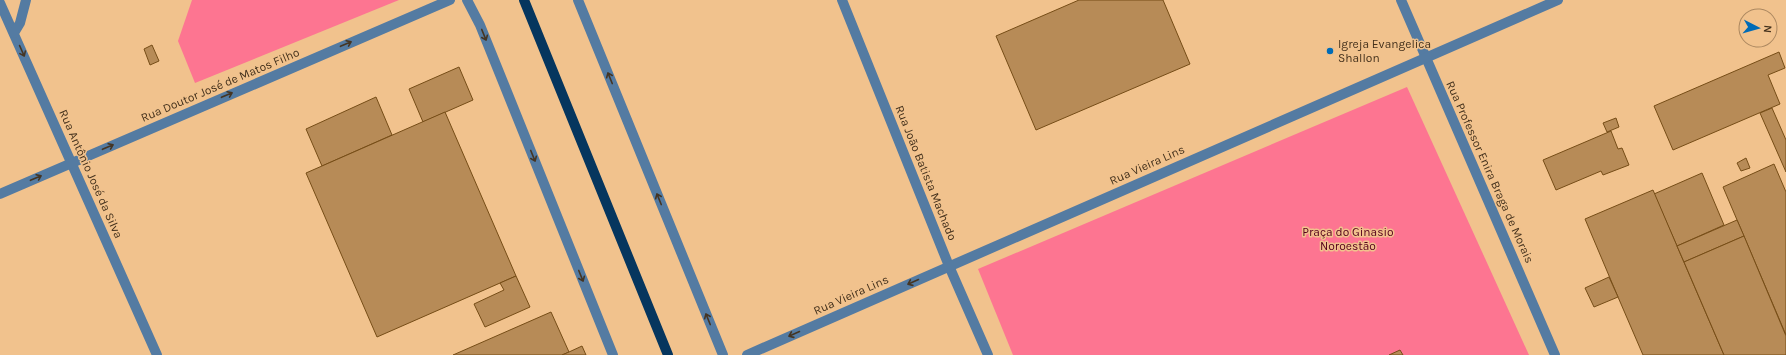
<svg xmlns="http://www.w3.org/2000/svg" width="1786" height="355" font-family="Karla,sans-serif">
<style>
.green{fill:#fd7591}
.building{fill:#b78b57;stroke:#764d17}
.lines{fill:none;stroke-linecap:round;stroke-linejoin:round}
.minor{stroke:#547ba2;stroke-width:10}
.major{stroke:#06365e;stroke-width:10}
.oneway{stroke:#453523}
.poi-dot{fill:#006bb6;stroke:#f1c28d;stroke-width:1.5}
.labels{text-anchor:middle;stroke-width:3;stroke-linejoin:round;paint-order:stroke}
.poi-label{font-size:12px;fill:#44311c;stroke:#f1c28d;text-anchor:start}
.street-label{font-size:12px;fill:#44311c;stroke:#f1c28d}
.park-label{font-size:12px;fill:#55001d;stroke:#f1c28d}
</style>
<rect width="100%" height="100%" fill="#f1c28d"/>
<g class="green">
<path d="M192,0H399L195,83L178,41Z"/>
<path d="M1407,87L1529,355H1013L978,269Z"/>
</g>
<g class="building">
<path d="M1079,0H1163L1190,64L1036,130L996,36Z"/>
<path d="M152,45L159,61L150,65L144,49Z"/>
<path d="M1779,52L1785,68L1768,75L1780,104L1673,150L1654,106Z"/>
<path d="M459,67L473,100L423,122L409,89Z"/>
<path d="M376,97L392,135L322,166L306,129Z"/>
<path d="M1772,108L1786,140V172L1760,113Z"/>
<path d="M445,112L516,276L377,337L306,173Z"/>
<path d="M1616,118L1619,127L1607,132L1603,123Z"/>
<path d="M1611,131L1618,149L1622,148L1629,165L1603,175L1601,171L1556,190L1543,160Z"/>
<path d="M1746,158L1750,168L1741,171L1737,163Z"/>
<path d="M1774,164L1786,192V335L1723,187Z"/>
<path d="M1702,173L1724,225L1677,246L1654,194Z"/>
<path d="M1653,190L1677,246L1724,355H1643L1618,297L1585,219Z"/>
<path d="M1737,220L1744,236L1684,262L1677,246Z"/>
<path d="M1744,236L1786,336V355H1724L1684,262Z"/>
<path d="M516,276L530,307L485,327L474,304L504,290L500,283Z"/>
<path d="M1609,277L1618,297L1594,307L1585,288Z"/>
<path d="M551,312L569,352L562,355H453Z"/>
<path d="M582,346L586,355H562L569,352Z"/>
<path d="M1400,350L1403,355H1389Z"/>
</g>
<g class="lines">
<g class="minor">
<path d="M467,0L480,25L613,355"/>
<path d="M578,0L723,355"/>
<path d="M842,0L949,266L988,355"/>
<path d="M1401,0L1555,355"/>
<path d="M0,3L157,355"/>
<path d="M14,33L20,23L26,0"/>
<path d="M0,194L450,0"/>
<path d="M747,355L1558,0"/>
</g>
<path class="major" d="M524,0L668,355"/>
</g>
<defs><path id="oneway-shaft" d="M-6 0H5M1.5-3L5.5 0L1.5 3" fill="none" stroke-width="1.6" stroke-linecap="round" stroke-linejoin="round"/></defs>
<g class="oneway">
<use href="#oneway-shaft" transform="translate(484 35) rotate(68)"/>
<use href="#oneway-shaft" transform="translate(346 44) rotate(-23)"/>
<use href="#oneway-shaft" transform="translate(22 51) rotate(66)"/>
<use href="#oneway-shaft" transform="translate(610 78) rotate(-112)"/>
<use href="#oneway-shaft" transform="translate(227 95) rotate(-23)"/>
<use href="#oneway-shaft" transform="translate(108 147) rotate(-23)"/>
<use href="#oneway-shaft" transform="translate(533 156) rotate(68)"/>
<use href="#oneway-shaft" transform="translate(36 178) rotate(-23)"/>
<use href="#oneway-shaft" transform="translate(659 199) rotate(-112)"/>
<use href="#oneway-shaft" transform="translate(581 276) rotate(68)"/>
<use href="#oneway-shaft" transform="translate(913 282) rotate(156)"/>
<use href="#oneway-shaft" transform="translate(708 319) rotate(-112)"/>
<use href="#oneway-shaft" transform="translate(794 334) rotate(156)"/>
</g>
<circle class="poi-dot" cx="1330" cy="51" r="4"/>
<g class="labels">
<g class="poi-label">
<text x="1338" y="48">Igreja Evangelica<tspan x="1338" dy="14">Shallon</tspan></text>
</g>
<g class="street-label">
<text transform="translate(220 85) rotate(-23)" y="4">Rua Doutor José de Matos Filho</text>
<text transform="translate(1147 165) rotate(-24)" y="4">Rua Vieira Lins</text>
<text transform="translate(1490 172) rotate(66)" y="4">Rua Professor Enira Braga de Morais</text>
<text transform="translate(926 173) rotate(68)" y="4">Rua João Batista Machado</text>
<text transform="translate(91 174) rotate(66)" y="4">Rua Antônio José da Silva</text>
<text transform="translate(851 295) rotate(-24)" y="4">Rua Vieira Lins</text>
</g>
<g class="park-label">
<text x="1348" y="236">Praça do Ginasio<tspan x="1348" dy="14">Noroestão</tspan></text>
</g>
</g>
<g transform="translate(1758 28) rotate(96)"><circle r="19" fill="#f1c28d" stroke="#ac8860"/>
<path d="M0-3L7 15L0 10L-7 15Z" fill="#006bb6"/>
<text y="-6" font-size="11" font-weight="bold" text-anchor="middle" fill="#44311c">N</text>
</g>
</svg>
